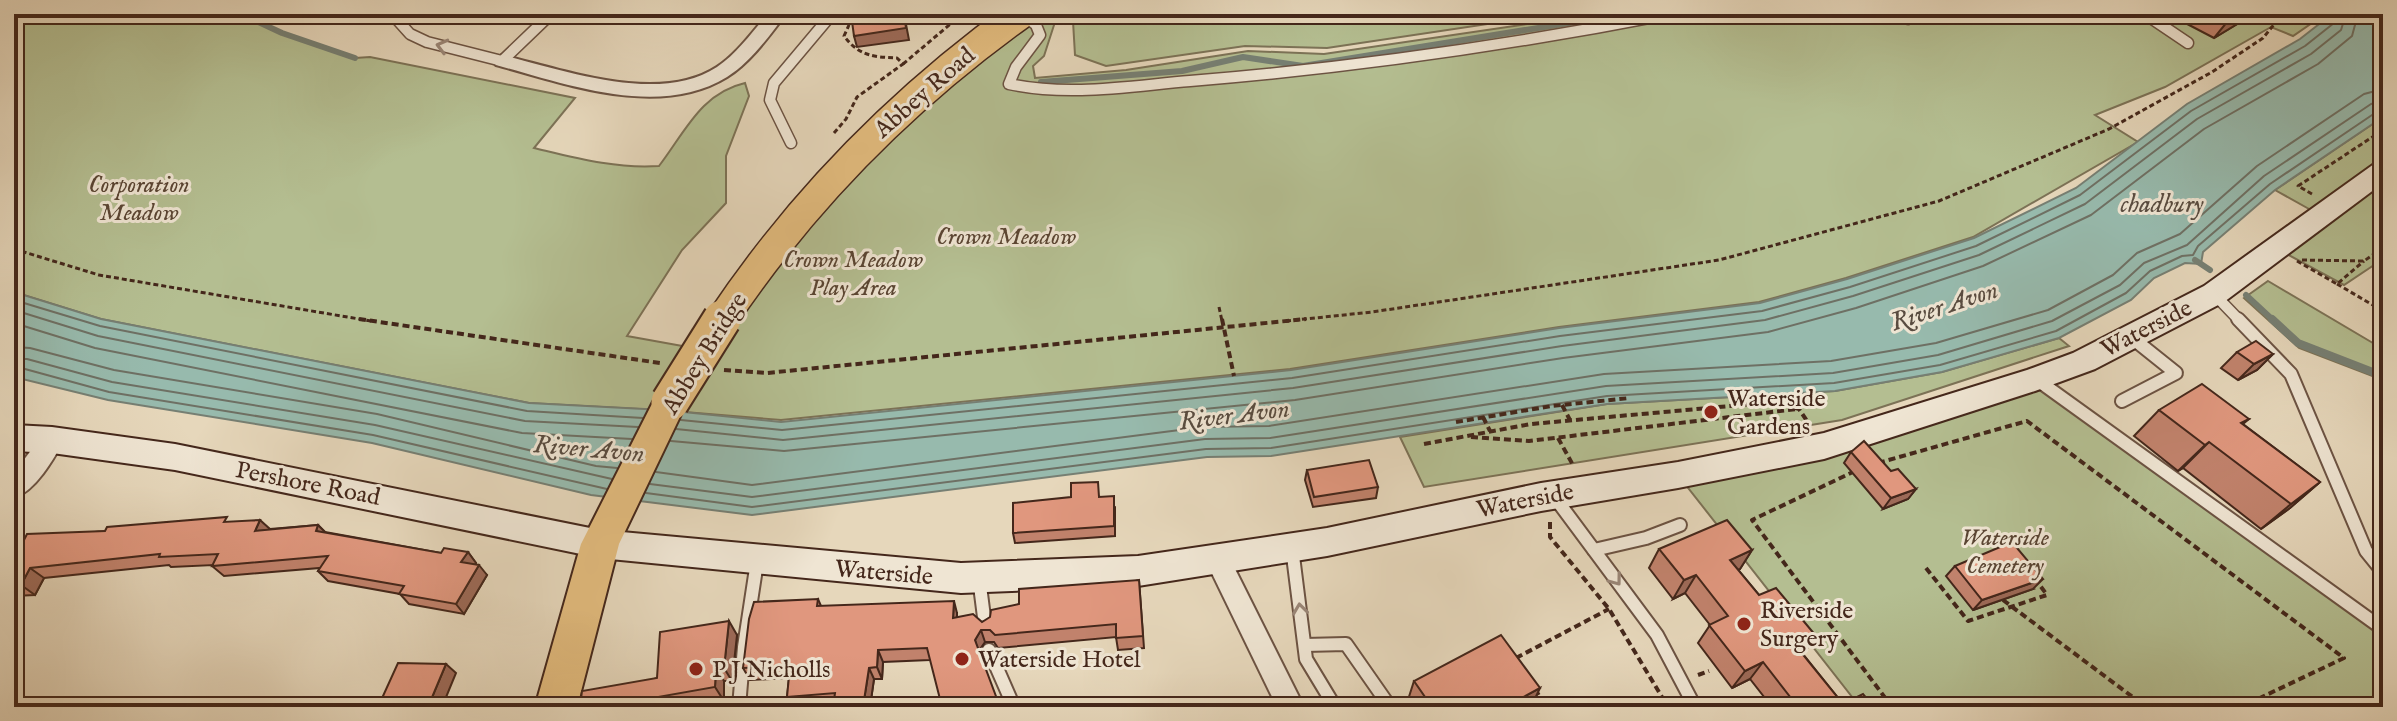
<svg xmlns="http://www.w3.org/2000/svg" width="2397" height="721" font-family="'IM FELL English',serif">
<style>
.green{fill:#b4be91;stroke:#7c7256;stroke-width:2}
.water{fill:#97baad;stroke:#767f73;stroke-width:2}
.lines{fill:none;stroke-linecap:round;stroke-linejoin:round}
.shore{stroke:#6e7064;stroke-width:2}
.stream-far1{stroke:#767f73;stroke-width:6}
.stream{stroke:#767f73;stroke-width:8}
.service-far1-casing{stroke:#6c5343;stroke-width:13}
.service-casing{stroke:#6c5343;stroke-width:16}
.minor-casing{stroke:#6c5343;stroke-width:4}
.secondary-casing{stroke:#44271b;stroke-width:4}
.primary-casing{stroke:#44271b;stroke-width:4}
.path-far1{stroke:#44271b;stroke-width:3;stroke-dasharray:5 3;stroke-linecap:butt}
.path{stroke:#44271b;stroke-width:4;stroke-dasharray:7 4;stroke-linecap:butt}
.service-far1{stroke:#efe5d3;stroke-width:10}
.service{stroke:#efe5d3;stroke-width:12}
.minor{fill:#efe5d3;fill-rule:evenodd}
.secondary{fill:#efe5d3;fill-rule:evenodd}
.primary{fill:#e3bc7e;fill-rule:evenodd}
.primary-bridge-far1-casing{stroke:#44271b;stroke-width:33;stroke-linecap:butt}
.primary-bridge-casing{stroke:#44271b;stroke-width:41;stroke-linecap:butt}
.primary-bridge-far1{stroke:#e3bc7e;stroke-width:30}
.primary-bridge{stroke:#e3bc7e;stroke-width:37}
.wall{fill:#c1826c;stroke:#44271b;stroke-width:2}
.shaded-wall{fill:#9d6a58;stroke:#44271b;stroke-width:2}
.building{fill:#e0977e;stroke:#44271b;stroke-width:2}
.oneway{stroke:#9a8677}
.poi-dot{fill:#8f2418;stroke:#efe5d3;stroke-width:3}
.labels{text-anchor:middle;stroke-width:6;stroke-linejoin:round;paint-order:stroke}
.street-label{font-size:24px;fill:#44271b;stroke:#efe5d3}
.park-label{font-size:24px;font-style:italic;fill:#5a4533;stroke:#efe5d3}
.poi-label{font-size:24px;fill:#44271b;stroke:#efe5d3;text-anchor:start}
.water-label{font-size:26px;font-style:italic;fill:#594c40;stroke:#efe5d3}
</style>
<rect width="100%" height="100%" fill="#e6d7bb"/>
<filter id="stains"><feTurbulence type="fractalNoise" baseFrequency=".0025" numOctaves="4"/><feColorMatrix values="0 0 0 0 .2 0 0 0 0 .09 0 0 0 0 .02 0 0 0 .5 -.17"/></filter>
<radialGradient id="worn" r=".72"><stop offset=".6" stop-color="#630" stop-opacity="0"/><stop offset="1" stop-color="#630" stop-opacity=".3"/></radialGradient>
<g class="green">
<path d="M14,14H241L282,33L355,58L370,57L575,98L534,148C576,158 616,169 659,166C685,132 701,93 745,83L749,96L726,156V203L682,250L627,336L688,347L658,410L529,403L101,319L14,292Z"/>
<path d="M1024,14H1050L1055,22L1044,56L1033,66L1035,78L1126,70L1248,51L1324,54L1596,14H2325L2293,36L2271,27L2165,87L2095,115L2138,142L1973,237L1846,278L1759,302L1559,327L1290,369L781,420L672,411L835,178Z"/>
<path d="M1083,14H1555L1327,48L1245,46L1106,66L1075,55L1073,21Z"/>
<path d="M2383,117V259L2344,285L2274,247L2318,214L2275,190Z"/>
<path d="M2268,281L2383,349V380L2299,348L2244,298Z"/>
<path d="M2059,338L2069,346L1842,420L1424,487L1400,437L1607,404L1835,391L1942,372Z"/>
<path d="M2035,379L2383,629V707H1860L1678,475Z"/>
</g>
<path class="water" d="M2332,14H2383V117L2275,190L2203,252L2201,264L2185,263L2154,278L2131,300L2059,338L1942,372L1835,391L1607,404L1271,456L1207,457L752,515L591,495L372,443L108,400L14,377V292L101,319L529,403L664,410L781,422L1291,370L1559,328L1760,303L1847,279L1974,238L2076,188L2187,104L2300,39Z"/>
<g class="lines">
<g class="shore">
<path d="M14,300L100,326L527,411L643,418"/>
<path d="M14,310L98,336L525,421L638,427"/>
<path d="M14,323L95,348L522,433L632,439"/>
<path d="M14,347L30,348L114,370L377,414L596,466L617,468"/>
<path d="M14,359H27L112,382L375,425L612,479"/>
<path d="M14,369H25L109,392L373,435L607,489"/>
<path d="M681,420L782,430L1292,378L1560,336L1762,311L1850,287L1976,246L2080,195L2191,111L2305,46L2334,23L2336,14"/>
<path d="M676,429L783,440L1293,388L1562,346L1765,320L1853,296L1979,255L2085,204L2197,119L2311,54L2341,30L2346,14"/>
<path d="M671,441L784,451L1295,400L1563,358L1768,332L1856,308L1983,266L2091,215L2204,129L2318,64L2352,36L2358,14"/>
<path d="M656,472L752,485L1203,427L1269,426L1604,374L1831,361L1936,343L2048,310L2113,275L2137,253L2180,234L2257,166L2364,94L2383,89"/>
<path d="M650,484L752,497L1205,439L1270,438L1606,386L1833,373L1938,355L2052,321L2120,285L2144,263L2187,245L2264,176L2371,104L2383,101"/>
<path d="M646,493L752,507L1206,449L1271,448L1607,396L1834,383L1940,365L2056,331L2126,293L2150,271L2182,256L2193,255L2198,246L2270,184L2375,113L2383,111"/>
</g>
<g class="stream-far1">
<path d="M241,14L282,33L355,58"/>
<path d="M1041,82L1182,71L1243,57L1303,66L1624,14"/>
<path d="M2195,260L2210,270"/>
<path d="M2246,295L2274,321"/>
</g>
<path class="stream" d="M2272,319L2298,343L2383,376"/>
<g class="service-far1-casing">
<g id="service-far1">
<path d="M392,14L410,34L427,42L502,61L551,14"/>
<path d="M1023,14L1036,25L1040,35L1016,67L1009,84C1069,97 1130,86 1190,81C1351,68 1511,45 1670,14"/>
<path d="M1883,14L1908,19L1916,14"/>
<path d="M2145,14L2188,43"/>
<path d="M791,143L770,100L774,83L832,14"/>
<path d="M2214,294L2240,321"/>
</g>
</g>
<g class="service-casing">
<g id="service">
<path d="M2238,319L2291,374L2366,551L2383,572"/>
<path d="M2036,379L2383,629"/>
<path d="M2122,401L2176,373L2131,337"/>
<path d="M1553,495L1657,635L1695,707"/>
<path d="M1292,548L1306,659L1335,707"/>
<path d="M1594,550L1646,538L1680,525"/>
<path d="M979,578L985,625"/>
<path d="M1305,645L1346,644L1390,707"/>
<path d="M989,650L1014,707"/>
<path d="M739,707L744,647L757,562"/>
</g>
</g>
<g class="minor-casing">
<g id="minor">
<path d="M768,14H786C770,35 750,63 727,77C659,119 566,84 496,65L493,61L502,55C564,70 659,105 717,67C737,54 752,32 768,14Z"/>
<path d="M52,431L60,433L64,440C53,460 36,490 14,498V473L44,433Z"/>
<path d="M1218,550L1227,553L1304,707H1277L1206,561L1209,553Z"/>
</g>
</g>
<g class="secondary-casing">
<path id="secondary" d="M2383,161V183L2224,302L2095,369L2035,391L1824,459L1678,488L1541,511L1327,556L1138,586L961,593L600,558L175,470L52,453L14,451V425L52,427L175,444L600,530L961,563L1138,556L1327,528L1541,483L1678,462L1824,433L2027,370L2073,353L2204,286L2374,164Z"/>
</g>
<g class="primary-casing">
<path id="primary" d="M670,388L682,392L687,402L619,544L577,707H535L581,544L658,392Z"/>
</g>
<g class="path-far1">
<path d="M902,16L954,21"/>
<path d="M903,64L954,21L965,20"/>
<path d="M834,133L846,119L857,97L903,64L897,58C873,57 859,56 844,36L849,25L857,22"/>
<path d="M2312,194L2298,186L2383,130"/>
<path d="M14,249L99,275L371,321"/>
<path d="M2302,260L2364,261L2383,248"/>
<path d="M2297,261L2337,284L2364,261"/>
<path d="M2337,284L2383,311"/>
<path d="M1219,307L1222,321"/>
<path d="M1286,321L1372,312L1719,260L1939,201L2109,129L2212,72L2263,38L2276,22V14"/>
</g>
<g class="path">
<path d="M359,319L660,363"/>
<path d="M1222,319L1234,376"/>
<path d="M724,370L767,373L1306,319"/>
<path d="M1562,405L1570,420"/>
<path d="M1483,417L1490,431"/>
<path d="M1456,422L1552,406L1630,398"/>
<path d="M1471,437L1529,441L1797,409"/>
<path d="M1558,438L1573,465"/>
<path d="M1424,444L1531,424L1775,402L1799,409L1809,424"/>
<path d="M1878,463L2027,421L2344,658L2241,707"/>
<path d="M1855,471L1752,520L1892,707"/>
<path d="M1550,522V537L1609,609L1668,707"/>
<path d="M1926,568L1968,621L2047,595L2036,580"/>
<path d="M2003,600L2146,707"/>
<path d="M1516,658L1609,609"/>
<path d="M1698,675L1709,671"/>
<path d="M1535,689L1545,705L1551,707"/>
</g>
<use href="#service-far1" class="service-far1"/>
<use href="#service" class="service"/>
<use href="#minor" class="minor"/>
<use href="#secondary" class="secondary"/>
<use href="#primary" class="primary"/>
<g class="primary-bridge-far1-casing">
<path id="primary-bridge-far1" d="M721,321C802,200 902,99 1020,14"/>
</g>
<g class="primary-bridge-casing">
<path id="primary-bridge" d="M670,402L722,319"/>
</g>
<use href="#primary-bridge-far1" class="primary-bridge-far1"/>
<use href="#primary-bridge" class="primary-bridge"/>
</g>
<g class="wall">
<path d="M2168,14H2249L2247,18L2214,38Z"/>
<path d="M2383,286V300L2374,295Z"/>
<path d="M2237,352L2273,354L2257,370L2238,380L2221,368Z"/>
<path d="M2159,410L2249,419L2243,424L2320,482L2290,508L2261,529L2183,468L2178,471L2134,436Z"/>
<path d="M1851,452L1891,471L1916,489L1908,499L1883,509L1844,463Z"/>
<path d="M1307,470L1378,487L1376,498L1313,507L1305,480Z"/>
<path d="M1100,497L1115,507V536L1015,543L1013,533Z"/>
<path d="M232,522L270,529L318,525L325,532L441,553L468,552L476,563L475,565L487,575L464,614L409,604L400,594L328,581L318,571L320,568L224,576L212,566L213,565L171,567L169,565L44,578L35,595L14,596V540L105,531Z"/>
<path d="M1659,549L1752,550L1740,569L1738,570L1759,595L1816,636L1803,654L1843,704L1874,707H1772L1750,679L1732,688L1698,643L1710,625L1685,593L1673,599L1649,568Z"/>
<path d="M1955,566L2033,589L1973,610L1946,576Z"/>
<path d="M1139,580L1144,648L1118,650L1116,637L998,648L994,642H985L979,651L930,660L883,662L882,679H874L870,707H833V705L792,707L787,697L789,678L750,680L743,668L818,599L821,606L957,613V617L982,622Z"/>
<path d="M737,635L732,681H724V701L687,707H580L657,678Z"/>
<path d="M1414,681L1531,707H1410L1407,703Z"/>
</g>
<g class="shaded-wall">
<path d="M904,14L909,40L857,47L854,36Z"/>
<path d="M2239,14H2249L2247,18L2214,38L2227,22Z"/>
<path d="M2273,354L2257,370L2238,380L2254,364Z"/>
<path d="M2209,442L2183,468L2178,471L2205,445Z"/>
<path d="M2320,482L2290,508L2261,529L2291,504Z"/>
<path d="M1916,489L1908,499L1883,509L1891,498Z"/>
<path d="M260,520L271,530L255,531Z"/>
<path d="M318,525L328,535L316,531Z"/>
<path d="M1752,550L1740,569L1719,578L1730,560Z"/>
<path d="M468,552L476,563L470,572L461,562Z"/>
<path d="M479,565L487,575L464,614L456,604Z"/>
<path d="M30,568L44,578L35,595L21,585Z"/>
<path d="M1696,575L1685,593L1673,599L1684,580Z"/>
<path d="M2043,579L2033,589L1973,610L1982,600Z"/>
<path d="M954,601L957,613V631L953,618Z"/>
<path d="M729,621L737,635L732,681L724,668Z"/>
<path d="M981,630L985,642L978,652L975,640Z"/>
<path d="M1816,636L1803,654L1796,646Z"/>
<path d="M878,650L883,662L882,679L877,667Z"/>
<path d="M1763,662L1750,679L1732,688L1745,671Z"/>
<path d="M446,664L456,673L442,707H428Z"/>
<path d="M716,668L724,681V701L715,687Z"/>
<path d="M869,668L874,679L870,707H863Z"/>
<path d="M1540,688L1531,707H1505Z"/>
</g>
<g class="building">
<path d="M851,14H904L906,28L854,36Z"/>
<path d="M2212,14H2239L2227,22Z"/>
<path d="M2256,341L2273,354L2254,364L2237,352Z"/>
<path d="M2202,384L2249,419L2241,423L2320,482L2291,504L2209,442L2205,445L2159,410Z"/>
<path d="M1864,441L1891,471L1898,469L1916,489L1891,498L1851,452Z"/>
<path d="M1369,460L1378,487L1314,497L1307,470Z"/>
<path d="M1098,482L1099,497L1114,496V526L1013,533V503L1071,497V483Z"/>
<path d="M227,517L224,522L260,520L255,531L318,525L316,531L441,553L444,548L468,552L461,562L479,565L456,604L399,594L404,586L318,571L328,556L212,566L218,554L159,557L160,554L30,568L21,585H14V540H24L27,534L105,531L107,527Z"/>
<path d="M1727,520L1752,550L1730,560L1759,595L1776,588L1816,636L1796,646L1843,704L1863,694L1874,707H1798L1763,662L1745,671L1709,625L1728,616L1696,575L1684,580L1659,549Z"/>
<path d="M2012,542L2043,579L1982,600L1955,566Z"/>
<path d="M1139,580L1143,636L1116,638V624L995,635L990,630H981L975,640L1000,707H942L927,648L878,650L877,667L869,668L863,707H833L835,693L787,697L790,666L743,668L749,619L754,602L818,599L817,606L954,601L953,618L973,614L982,622L990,617L991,610L1019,604V589Z"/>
<path d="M729,621L724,668H716L715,687L635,701L634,707H580L582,691L657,678L660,632Z"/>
<path d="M1501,635L1540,688L1505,707H1432L1414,681Z"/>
<path d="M398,663L446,664L428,707H378Z"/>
</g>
<defs><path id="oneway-chevron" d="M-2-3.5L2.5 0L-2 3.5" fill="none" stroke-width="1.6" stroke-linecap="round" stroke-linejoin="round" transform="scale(2)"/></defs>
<g class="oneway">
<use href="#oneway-chevron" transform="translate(442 46) rotate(-165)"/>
<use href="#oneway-chevron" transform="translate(1616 580) rotate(53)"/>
<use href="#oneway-chevron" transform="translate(1300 609) rotate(-97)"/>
</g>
<g class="poi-dot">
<circle cx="1711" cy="412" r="8"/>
<circle cx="1744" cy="624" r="8"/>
<circle cx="962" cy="659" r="8"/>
<circle cx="696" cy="669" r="8"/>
</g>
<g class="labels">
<g class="street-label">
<text transform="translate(924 92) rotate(-41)" y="8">Abbey Road</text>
<text transform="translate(2146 328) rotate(-27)" y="8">Waterside</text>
<text transform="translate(704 353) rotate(-58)" y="8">Abbey Bridge</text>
<text transform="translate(308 483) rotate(11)" y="8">Pershore Road</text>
<text transform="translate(1525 500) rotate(-11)" y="8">Waterside</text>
<text transform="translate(884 572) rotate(5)" y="8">Waterside</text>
</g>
<g class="park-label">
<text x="139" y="192">Corporation<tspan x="139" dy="28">Meadow</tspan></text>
<text x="1006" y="244">Crown Meadow</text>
<text x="853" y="267">Crown Meadow<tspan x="853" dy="28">Play Area</tspan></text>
<text x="2005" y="545">Waterside<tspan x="2005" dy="28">Cemetery</tspan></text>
</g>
<g class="poi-label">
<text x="1727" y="406">Waterside<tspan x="1727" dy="28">Gardens</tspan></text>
<text x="1760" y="618">Riverside<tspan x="1760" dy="28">Surgery</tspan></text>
<text x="978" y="667">Waterside Hotel</text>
<text x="712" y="677">P J Nicholls</text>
</g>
<g class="water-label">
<text x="2162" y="212">chadbury</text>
<text transform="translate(1944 305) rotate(-18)" y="9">River Avon</text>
<text transform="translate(1234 414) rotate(-7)" y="9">River Avon</text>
<text transform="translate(589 448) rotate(5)" y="9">River Avon</text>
</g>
</g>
<rect width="2397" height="721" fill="none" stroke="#e6d7bb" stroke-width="48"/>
<rect x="16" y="16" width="2365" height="689" fill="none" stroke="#44271b" stroke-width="4"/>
<rect x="24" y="24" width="2349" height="673" fill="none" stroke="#44271b" stroke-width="2"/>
<rect width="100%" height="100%" filter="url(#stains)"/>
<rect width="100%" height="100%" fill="url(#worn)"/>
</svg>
